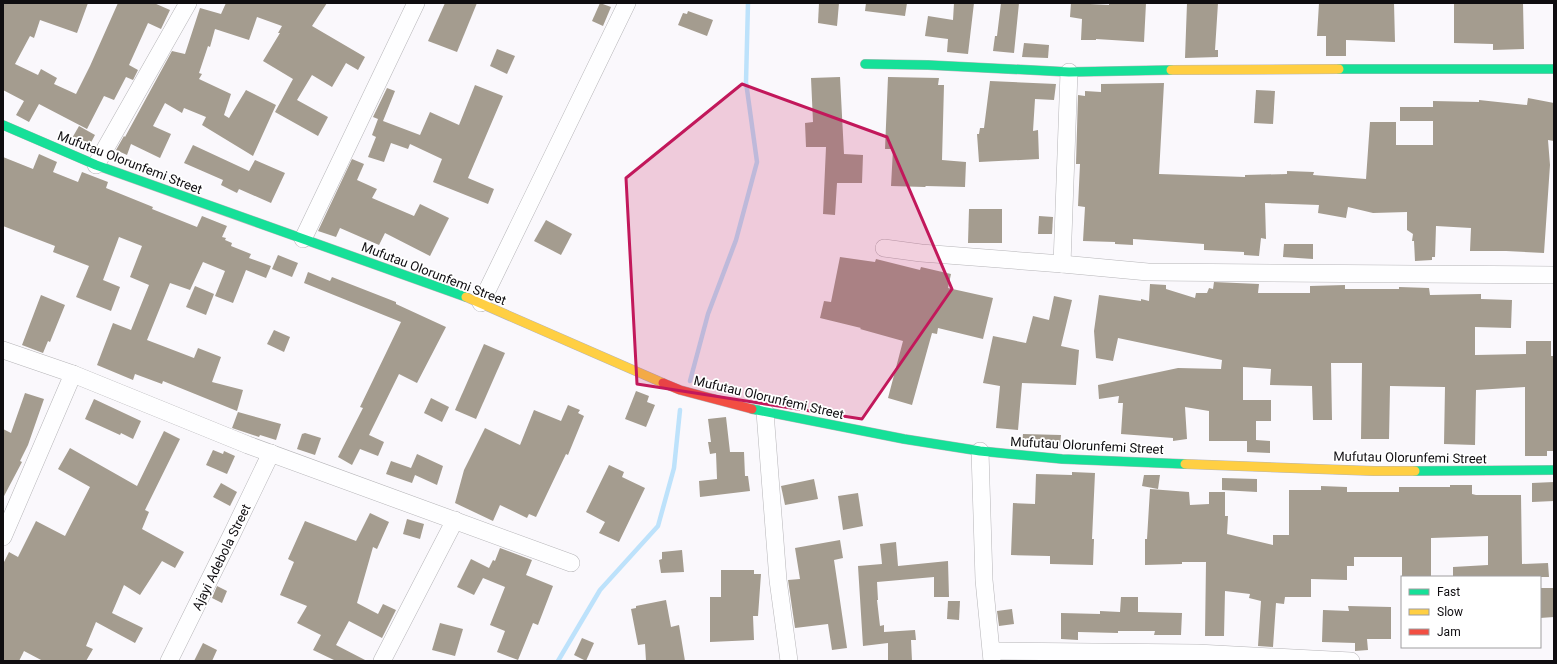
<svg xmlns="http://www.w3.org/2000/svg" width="1557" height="664" font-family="Roboto,sans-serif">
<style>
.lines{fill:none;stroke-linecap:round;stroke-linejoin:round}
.stream{stroke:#bde2fb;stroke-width:4.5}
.building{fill:#a49c8f}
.street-casing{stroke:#b6b5b8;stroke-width:18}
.fast-casing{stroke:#b6b5b8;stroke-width:10}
.slow-casing{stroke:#b6b5b8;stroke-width:10}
.jam-casing{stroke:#b6b5b8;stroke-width:10}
.street{stroke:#fefeff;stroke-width:17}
.fast{stroke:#16e098;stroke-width:9}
.slow{stroke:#ffcf43;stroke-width:9}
.jam{stroke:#f24e42;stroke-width:9}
.marked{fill:#c2185b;fill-opacity:0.2;stroke:#c2185b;stroke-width:3;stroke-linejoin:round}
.labels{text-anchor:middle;stroke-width:3.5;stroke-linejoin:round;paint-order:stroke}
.street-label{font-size:13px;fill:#0f0d10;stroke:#fff}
</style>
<rect width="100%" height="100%" fill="#faf8fc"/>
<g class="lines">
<g class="stream">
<path d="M690,381L708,314L736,240L757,162L746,82L748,3"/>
<path d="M558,661L600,590L658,526L674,468L680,410"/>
</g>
</g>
<g class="building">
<path d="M3,3H88L77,33L40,20L34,38L30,36L15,64L38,75L41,69L57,78L54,84L76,94L90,66L118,3H154L170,10L161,29L148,23L129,65L138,70L133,80L126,77L114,100L104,96L87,129L39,104L29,122L16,115L24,101L3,90Z"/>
<path d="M226,3H327L312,26L365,57L358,70L346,63L332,87L312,75L297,100L328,117L318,136L275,112L293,79L263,61L280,33H278L282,26L257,17L249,40L215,29L210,47L208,46L199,73L202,74L199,79L231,94L224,115L229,118L246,90L276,105L253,156L202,125L206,117L184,108L182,113L165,103L153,126L171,134L160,158L131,144L127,155L116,150L124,136L125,137L172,51L185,54L200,8L221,14Z"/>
<path d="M445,3H477L457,52L428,41Z"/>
<path d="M600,3L611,7L603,26L592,21Z"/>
<path d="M819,3H839L837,26L818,23Z"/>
<path d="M866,3H907L905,16L865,11Z"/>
<path d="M954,3H974L968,54L947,52L948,39L925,36L928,16L953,20Z"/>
<path d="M1001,3H1019L1014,53L993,51L995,36H997Z"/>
<path d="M1071,3L1109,5V3H1146L1144,42L1096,39V40H1081L1082,19L1070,17Z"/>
<path d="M1187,3H1218L1215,50H1218V57L1185,58Z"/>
<path d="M1319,3H1394L1395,42L1346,40V56H1326V36H1317Z"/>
<path d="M1454,3H1523L1524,49L1493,50V44L1454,43Z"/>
<path d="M688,11L713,20L707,36L678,25L683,13L687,14Z"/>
<path d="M1024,43L1049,45L1048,58L1022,57Z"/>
<path d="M497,49L515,56L507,74L490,66Z"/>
<path d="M840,77L844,154L863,155L862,183H837L835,215L823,214L826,147H806L805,123L813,122L811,78Z"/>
<path d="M888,77L939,78L938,85H944L942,160L966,162L965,187L926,186L925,187L891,186L893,149H885Z"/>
<path d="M990,81L1056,84L1054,100L1035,99L1033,131L1038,130L1039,159L979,162L977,134H979L980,128H984Z"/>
<path d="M1164,83L1159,174L1245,177V175L1287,174V171L1314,172L1313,175L1366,179L1370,122H1396V145H1433V121H1400V107H1433V101L1479,102V100L1527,105L1528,98L1554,103V141L1548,140L1550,165L1544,253L1506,251H1470L1471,228L1436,226L1435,257H1432V260L1415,261L1414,241H1412L1413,234L1407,230V212L1373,213L1348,207L1346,218L1318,213L1319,205L1265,203L1266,239L1261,238L1259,256L1244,255V252L1204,250V244L1133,239V245L1115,244V242L1083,241L1085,207L1078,206L1080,164H1076L1078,95L1085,96V91L1101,92V84Z"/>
<path d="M475,85L503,96L468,178L494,189L488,204L433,182L442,159L410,144L408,149L391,143L384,162L368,157L376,137L372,135L378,119L373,117L387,88L395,91L383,121L420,135L430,112L459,125Z"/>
<path d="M1256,90L1275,91L1273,124L1254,123Z"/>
<path d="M79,126L95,135L88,148L71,140Z"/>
<path d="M193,145L249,171L255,160L285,173L271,203L239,189L237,193L221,185L223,180L184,163Z"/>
<path d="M39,154L57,162L53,172L78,182L82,172L108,182L106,188L153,207L152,209L197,227L202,216L227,226L222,237L226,238L225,240L232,243L231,246L251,254L249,258L271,266L266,278L246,270L233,303L215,296L225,271L203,262L190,290L170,283L147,340L194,358L198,348L221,357L212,382L243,390L237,411L163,381L162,384L135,374L133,380L97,365L113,323L131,330L149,285L130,277L142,246L119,237L103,280L120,287L111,311L76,297L89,266L53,252L55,246L3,226V157L33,169Z"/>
<path d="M352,159L364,164L357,180L377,189L372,198L414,216L420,204L449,218L430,256L385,233L379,245L340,228L336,237L318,231Z"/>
<path d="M969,209H1002V243H968Z"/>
<path d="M1039,216L1053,217L1052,234H1038Z"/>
<path d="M546,220L572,234L561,255L534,241Z"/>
<path d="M1284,244H1313V259L1283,257Z"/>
<path d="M278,255L298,263L292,277L272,269Z"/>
<path d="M840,257L875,262L876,259L920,270L921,267L951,274L948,288L993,298L983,339L938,328L937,334L932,333L912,405L888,398L903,341L860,329L861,328L820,318L824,301L831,302Z"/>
<path d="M308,272L330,281L332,277L396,302V304L446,327L417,383L399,374L369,435L384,442L378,456L360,449L352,465L338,457L363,408L360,407L401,322L304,283Z"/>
<path d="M1214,282L1259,284L1258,293H1310V286L1345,285V289H1399V287L1429,288L1430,295L1481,294V299L1512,300L1511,328L1475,327V355L1526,354V341H1551V356H1554V451H1547V456H1525V387L1476,390L1475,445L1444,444L1445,387L1390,386L1389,439H1361L1362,363H1331L1332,420H1313L1312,386L1270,385L1271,369L1243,367V400H1271V421H1256V440L1270,441V453L1247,452V441H1209V411L1185,407L1187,439L1173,441V438L1121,434L1123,403H1118L1119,396L1099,399L1098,385L1178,368L1221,369L1222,360L1118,338L1113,361L1096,358L1094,331L1099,295L1141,301V299L1149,301L1150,284L1166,285V289L1195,298L1196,293H1207L1209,288L1213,289Z"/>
<path d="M195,286L214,294L206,315L186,307Z"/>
<path d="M41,295L65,305L50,342L48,341L43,353L22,345Z"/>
<path d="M1054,296L1072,300L1061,346L1079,350L1076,385L1022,383L1018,430L996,428L1000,386L983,383L993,336L1026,343L1033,316L1049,320Z"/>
<path d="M274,330L290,337L284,352L267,344Z"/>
<path d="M484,344L505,353L476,419L455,410Z"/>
<path d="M636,391L649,396L647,402L655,405L646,427L625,419Z"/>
<path d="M25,393L44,399L28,445L20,461L22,462L3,498V429L11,433Z"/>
<path d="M431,398L449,407L442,422L424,413Z"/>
<path d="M94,399L141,421L133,439L121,433L120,435L85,419Z"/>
<path d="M568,405L580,410L578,413L584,416L568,455L566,454L536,517L529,514L527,518L500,505L493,521L455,503L464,470L485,428L520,445L534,410L561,421Z"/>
<path d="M238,412L281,424L276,440L260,435L259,437L232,428Z"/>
<path d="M726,417L730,452H744L745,476H748L750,491L700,497L699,481L717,479L716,453L710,454L708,442H711L708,419Z"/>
<path d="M164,431L180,439L145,510L149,512L142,529L184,552L175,568L162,561L140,595L124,585L112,613L143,628L135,643L96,622L86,646L93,649L86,661H43L24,651L19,661H3V564L9,552L18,557L36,521L65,536L90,487L58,469L70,448L137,486Z"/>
<path d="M305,433L321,438L315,455L297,449L302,434Z"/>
<path d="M1023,434L1061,435L1060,446L1022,443Z"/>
<path d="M213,450L223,454L224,451L235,456L227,474L206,465Z"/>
<path d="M417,454L443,466L437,485L415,475L412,483L386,474L391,461L411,468Z"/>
<path d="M609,465L624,472L622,477L645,488L619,542L599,533L605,522L586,512Z"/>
<path d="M1072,472L1095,473L1092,539H1094L1093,565L1050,564V556L1011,555L1013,503L1035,504L1036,474L1072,475Z"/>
<path d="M1144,475H1160L1158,489L1142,486Z"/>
<path d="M1222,478L1257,479V492L1222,490Z"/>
<path d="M814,479L818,499L785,505L781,486Z"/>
<path d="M1554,482V501L1532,502V483Z"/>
<path d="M221,483L237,492L230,506L213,497Z"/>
<path d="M1450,485H1472V494L1476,495H1521L1522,564L1548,563L1549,577H1453V567L1488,565V536L1431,538V577H1402V557H1354V566H1347V580L1311,579V597H1285L1284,604L1276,603L1273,647L1258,646L1261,601L1249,598L1250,594L1225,591L1224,636H1205L1206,562H1182V564L1145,565V539H1147L1150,489L1189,492L1190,505L1209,504V492H1225V516H1228L1227,534L1273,545V535H1289V490H1321V486L1347,487V492H1399V487H1450Z"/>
<path d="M858,493L863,526L843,530L838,496Z"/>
<path d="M370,513L389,522L377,549L373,547L357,603L378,614L383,604L396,610L382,638L349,621L336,645L367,661H336L313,650L321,635L297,623L307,606L280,595L294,562L288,559L305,521L356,541Z"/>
<path d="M407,519L424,524L420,539L403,534Z"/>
<path d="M840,540L843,558L834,560L847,648L832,650L828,624L795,628L788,580L800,579L795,548Z"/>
<path d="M896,542L898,566L948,561L949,597H934V577L877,582L878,600H877L880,626L884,625V632L915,630L916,640H911L912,661H888V643L863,646L858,566L882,564L880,544Z"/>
<path d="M500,548L532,560L526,575L553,586L538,625L533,623L518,660L497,652L505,631L490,625L505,587L483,578L474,595L457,587L471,559L489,568L493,560L495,561Z"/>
<path d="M682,550L684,572L661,573L659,560L662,559V552Z"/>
<path d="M721,570H754V574H761L758,616H753L754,640L710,642V597H721Z"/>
<path d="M217,586L227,591L222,603L212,598Z"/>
<path d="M1540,588H1554V617L1540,618Z"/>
<path d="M1121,597H1138V612L1182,613L1181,635H1154L1155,631H1118V633L1078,632V640L1061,639V613L1100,614V611L1120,612Z"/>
<path d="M666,600L671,627L679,625L685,661H646L645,644L638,645L631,609L636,608V606Z"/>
<path d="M948,601H960L959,620L947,619Z"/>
<path d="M1348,606L1391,607V639H1367L1368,650L1355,651V643L1322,642L1323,610L1349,611Z"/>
<path d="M1012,609L1014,624L999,626L997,611Z"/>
<path d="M440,623L463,629L455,656L432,650Z"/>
<path d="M582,638L594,643L586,661L574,655Z"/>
<path d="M203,643L217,650L212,661H194Z"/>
</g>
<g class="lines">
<g class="street-casing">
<g id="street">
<path d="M96,165L188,3"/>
<path d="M303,239L416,3"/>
<path d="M884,248L921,253L1062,264L1148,272L1554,275"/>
<path d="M1062,264L1069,72"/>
<path d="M481,303L627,3"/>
<path d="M3,350L73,374L248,445L571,563"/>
<path d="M765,412L778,580L789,661"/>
<path d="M980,451L984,580L992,661"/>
<path d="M3,537L73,374"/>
<path d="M992,651L1197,653L1351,661"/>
<path d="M169,661L232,534L271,453"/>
<path d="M382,661L455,520"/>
</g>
</g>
<g class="fast-casing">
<g id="fast">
<path d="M865,64L928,65L1069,72L1171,70"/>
<path d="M1339,69H1554"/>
<path d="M3,125L96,165L466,297"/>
<path d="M752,409L904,439L980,451L1062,459L1185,464"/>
<path d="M1415,471L1554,470"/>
</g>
</g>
<g class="slow-casing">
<g id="slow">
<path d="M1171,70L1339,69"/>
<path d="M466,297L663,383"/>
<path d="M1185,464L1374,471H1415"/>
</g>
</g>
<g class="jam-casing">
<path id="jam" d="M663,383L680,390L752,409"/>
</g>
<use href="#street" class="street"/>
<use href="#fast" class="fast"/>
<use href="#slow" class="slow"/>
<use href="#jam" class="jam"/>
</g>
<path class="marked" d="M742,84L887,137L952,289L862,419L637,384L626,178Z"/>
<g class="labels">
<g class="street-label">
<text transform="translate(130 162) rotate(21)" y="5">Mufutau Olorunfemi Street</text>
<text transform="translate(434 273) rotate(21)" y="5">Mufutau Olorunfemi Street</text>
<text transform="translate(769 397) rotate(13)" y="5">Mufutau Olorunfemi Street</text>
<text transform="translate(1087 445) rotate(3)" y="5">Mufutau Olorunfemi Street</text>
<text transform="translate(1410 457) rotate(1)" y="5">Mufutau Olorunfemi Street</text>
<text transform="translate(221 557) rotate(-64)" y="5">Ajayi Adebola Street</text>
</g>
</g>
<rect width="1557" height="664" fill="none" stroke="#0f0d10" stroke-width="8"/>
<rect x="1401" y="576" width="140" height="72" fill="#ffffff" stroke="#9f9e9f"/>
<rect x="1409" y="589" width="20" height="6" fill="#16e098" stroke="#9f9e9f"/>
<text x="1437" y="596" font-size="12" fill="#0f0d10">Fast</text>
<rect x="1409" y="609" width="20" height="6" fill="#ffcf43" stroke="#9f9e9f"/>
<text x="1437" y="616" font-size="12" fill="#0f0d10">Slow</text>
<rect x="1409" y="629" width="20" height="6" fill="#f24e42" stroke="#9f9e9f"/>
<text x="1437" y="636" font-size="12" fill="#0f0d10">Jam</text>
</svg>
